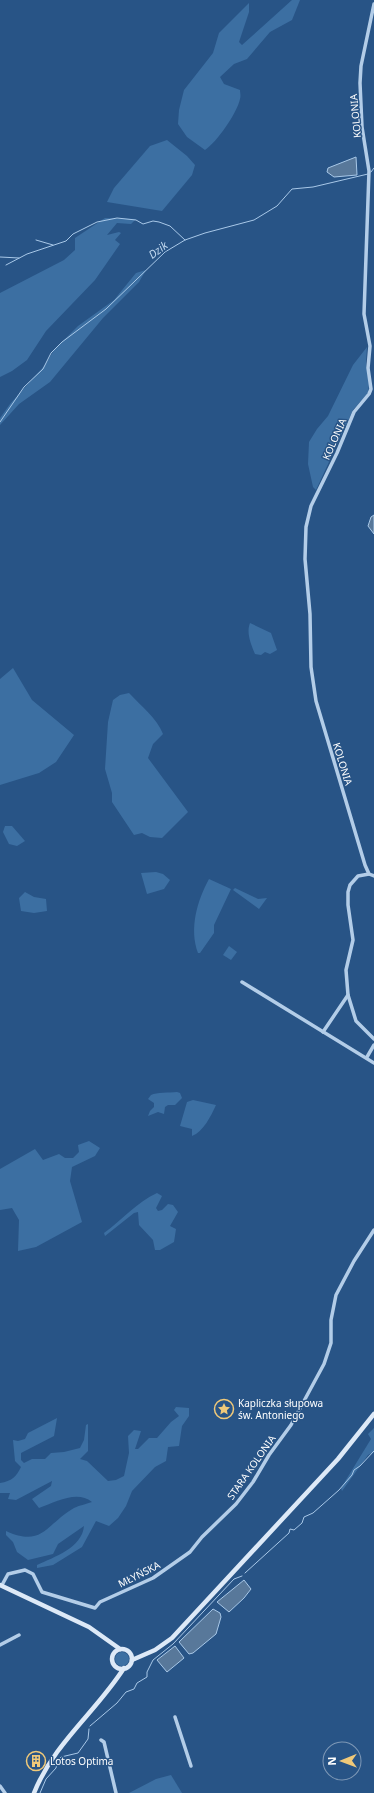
<svg xmlns="http://www.w3.org/2000/svg" width="374" height="1793" font-family="'Noto Sans',sans-serif">
<style>
.green{fill:#3c6fa2}
.water{fill:#58789a;stroke:#a8c8e8}
.lines{fill:none;stroke-linecap:round;stroke-linejoin:round}
.stream{stroke:#a8c8e8;stroke-width:1}
.street{stroke:#b3cde8;stroke-width:3.5}
.secondary{stroke:#dde9f7;stroke-width:4.5}
.labels{text-anchor:middle;stroke-width:3;stroke-linejoin:round;paint-order:stroke}
.street-label{font-size:10px;fill:#fff;stroke:#285486}
.poi-label{font-size:10px;fill:#fff;stroke:#285486;text-anchor:start}
.water-label{font-size:11px;font-style:italic;fill:#bfd7ef;stroke:#285486}
</style>
<rect width="100%" height="100%" fill="#285486"/>
<g class="green">
<path d="M292,0H300L292,20L270,32L247,59L234,64L220,77L224,84L240,90C240,92 241,96 240,99C237,113 217,142 205,150L187,137L178,124L179,110L184,90L213,53L219,33L249,3V12L239,42L242,45Z"/>
<path d="M167,140L187,156L195,165L192,175L162,211L107,202L114,188L150,146Z"/>
<path d="M105,218L136,219L131,224L117,223L107,235L119,232L121,233L115,240L120,244L95,280L46,331L27,360L12,371L0,377V293L64,260L75,250V238Z"/>
<path d="M146,270L139,282L103,318L50,382L19,404L0,425V418L10,404L45,365L54,350L78,326L114,300L136,273Z"/>
<path d="M367,347L366,362L369,384L368,393L353,410L316,490L313,487L308,464L309,442L317,429L328,416L353,365Z"/>
<path d="M250,623L271,633L277,650L270,654L265,652L261,655L255,654C251,644 246,633 250,623Z"/>
<path d="M13,668L32,700L74,735L56,762L39,773L0,785V679Z"/>
<path d="M129,693C141,706 157,718 163,734L153,744L148,758L188,812L162,838L150,837L142,833L134,835L112,802V793L105,769L108,722L113,700L120,695Z"/>
<path d="M5,826H12L25,841L17,846L9,844L3,832Z"/>
<path d="M156,872L163,874L170,880L164,889L147,894L141,873Z"/>
<path d="M209,879L231,889L214,925V933L200,953H198C189,929 197,901 209,879Z"/>
<path d="M235,888L258,899L267,898L259,909L233,890Z"/>
<path d="M25,892L34,897L46,899L47,911L34,913L21,911L19,898Z"/>
<path d="M229,946L237,952L231,960L223,955Z"/>
<path d="M177,1092L180,1093L182,1098L175,1105H168L165,1107L164,1114L158,1112L148,1116L150,1111L154,1107V1103L148,1099L151,1095C157,1092 169,1093 177,1092Z"/>
<path d="M193,1100L216,1105C211,1116 203,1132 192,1136V1129L180,1126L187,1102Z"/>
<path d="M89,1141L100,1148L95,1156L72,1167L70,1181L82,1222L36,1247L18,1251L19,1220L12,1208L0,1210V1169L35,1149L43,1160L59,1154L65,1158H73L79,1152L78,1145Z"/>
<path d="M157,1193L162,1196L156,1208L158,1211L162,1210L168,1204L173,1205L178,1212L170,1226L176,1229L174,1242L160,1250H155L153,1240L139,1225L138,1212L134,1213L105,1236L104,1233C122,1220 137,1202 157,1193Z"/>
<path d="M176,1407L189,1408V1416L182,1426L179,1446L168,1447L166,1461L155,1467L132,1491L126,1506L118,1518L109,1526L96,1521L82,1547L53,1565L37,1568V1565C54,1557 82,1548 84,1526L58,1544L53,1554L28,1560L17,1552L13,1542L6,1535V1531C43,1548 46,1524 74,1508C80,1505 87,1504 92,1502C77,1490 56,1502 39,1508L32,1499L51,1486L52,1481L16,1500L8,1499L10,1493H0V1483C12,1481 16,1477 21,1467L15,1461L13,1440L18,1441L25,1439L28,1433L57,1418L54,1436L21,1453V1460L24,1463L32,1459H45L51,1453L64,1452L80,1448L84,1440L86,1425L88,1424V1451L80,1459L87,1461L108,1481L116,1480L124,1476L129,1453L128,1436L134,1430L141,1431L135,1449H138L149,1438H157L171,1422L179,1416L174,1410Z"/>
<path d="M374,1428V1452L368,1455L342,1491L341,1488L371,1439L368,1434Z"/>
<circle cx="122" cy="1659" r="7"/>
<path d="M171,1775L182,1793H129L156,1779Z"/>
</g>
<g class="water">
<path d="M356,157L357,175L334,177L327,172L328,168Z"/>
<path d="M374,515V534L368,526L371,517Z"/>
<path d="M244,1580L251,1589L244,1598L229,1612L217,1602Z"/>
<path d="M213,1609L220,1613L221,1617L216,1634L193,1653L189,1654L179,1642Z"/>
<path d="M175,1646L184,1658L167,1672L157,1660Z"/>
</g>
<g class="lines">
<g class="stream">
<path d="M371,172L374,168"/>
<path d="M36,240L53,245"/>
<path d="M0,257L19,258"/>
<path d="M6,265L27,254L66,241L73,234L97,222L117,218L136,220L143,224L153,221L159,222L170,226L185,240"/>
<path d="M0,422L24,387L43,369L51,353L62,342L106,309L165,252L185,240L205,233L254,220L277,206L292,189L313,187L368,174"/>
<path d="M245,1573L289,1533L290,1529L294,1530L302,1523L304,1517L313,1513L339,1490L352,1475L354,1470L360,1466L374,1451"/>
<path d="M90,1726L117,1703L126,1692L134,1689L137,1683L147,1677V1672L153,1660L173,1644L234,1579L242,1576"/>
<path d="M40,1793L46,1779L56,1768L57,1763L61,1757L78,1753L88,1739L89,1729"/>
</g>
<g class="street">
<path d="M374,4L361,66L360,83L362,127L369,171L364,314L370,346L368,368L371,389L369,394L354,412L337,453L311,506L306,527L305,559L310,614L311,667L316,701L365,865L369,874L374,876"/>
<path d="M242,982L374,1063"/>
<path d="M348,995L356,1021L374,1039"/>
<path d="M323,1032L348,995L346,970L353,940L348,905V892L350,885L358,876L369,874"/>
<path d="M367,1057L374,1045"/>
<path d="M2,1585L8,1574L25,1570L33,1574L42,1592L95,1608L100,1602L153,1578L190,1552L202,1537L236,1504L253,1482L269,1455L291,1425L324,1364L331,1343V1320L336,1295L354,1261L374,1230"/>
<path d="M0,1645L19,1635"/>
<path d="M175,1717L191,1766"/>
<path d="M101,1740L104,1742L116,1793"/>
<path d="M0,1786L5,1793"/>
</g>
<g class="secondary">
<path d="M0,1585L89,1627L120,1649"/>
<circle cx="122" cy="1659" r="10"/>
<path d="M132,1660L155,1650L172,1638L338,1459L374,1414"/>
<path d="M34,1793C54,1743 96,1712 124,1668"/>
</g>
</g>
<defs>
<g id="sight-ring" transform="scale(1)"><circle r="9.5" fill="#285486" stroke="#f0c979" stroke-width="1.5"/><path d="M0-6L1.8-2.2L6-1.7L2.9 1.2L3.7 5.4L0 3.3L-3.7 5.4L-2.9 1.2L-6-1.7L-1.8-2.2Z" fill="#f0c979"/></g>
<g id="building-ring" transform="scale(1)"><circle r="9.5" fill="#285486" stroke="#f0c979" stroke-width="1.5"/><path d="M-4-6H4V6H1V3H-1V6H-4ZM-2.5-4.3h1.7v1.8h-1.7ZM.8-4.3h1.7v1.8H.8ZM-2.5-1h1.7V.8h-1.7ZM.8-1h1.7V.8H.8Z" fill="#f0c979"/></g>
</defs>
<g fill-rule="evenodd">
<use href="#sight-ring" x="224" y="1409"/>
<use href="#building-ring" x="36" y="1761"/>
</g>
<g class="labels">
<g class="street-label">
<text transform="translate(355 116) rotate(-95)" y="4">KOLONIA</text>
<text transform="translate(334 439) rotate(-66)" y="4">KOLONIA</text>
<text transform="translate(343 764) rotate(73)" y="4">KOLONIA</text>
<text transform="translate(251 1467) rotate(-55)" y="4">STARA KOLONIA</text>
<text transform="translate(139 1574) rotate(-27)" y="4">MŁYŃSKA</text>
</g>
<g class="poi-label">
<text x="238" y="1407">Kapliczka słupowa<tspan x="238" dy="12">św. Antoniego</tspan></text>
<text x="50" y="1765">Lotos Optima</text>
</g>
<g class="water-label">
<text transform="translate(158 250) rotate(-37)" y="4">Dzik</text>
</g>
</g>
<g transform="translate(342 1761) rotate(269)"><circle r="19" fill="#285486" stroke="#7e98b6"/>
<path d="M0-3L7 15L0 10L-7 15Z" fill="#f0c979"/>
<text y="-6" font-size="11" font-weight="bold" text-anchor="middle" fill="#ffffff">N</text>
</g>
</svg>
